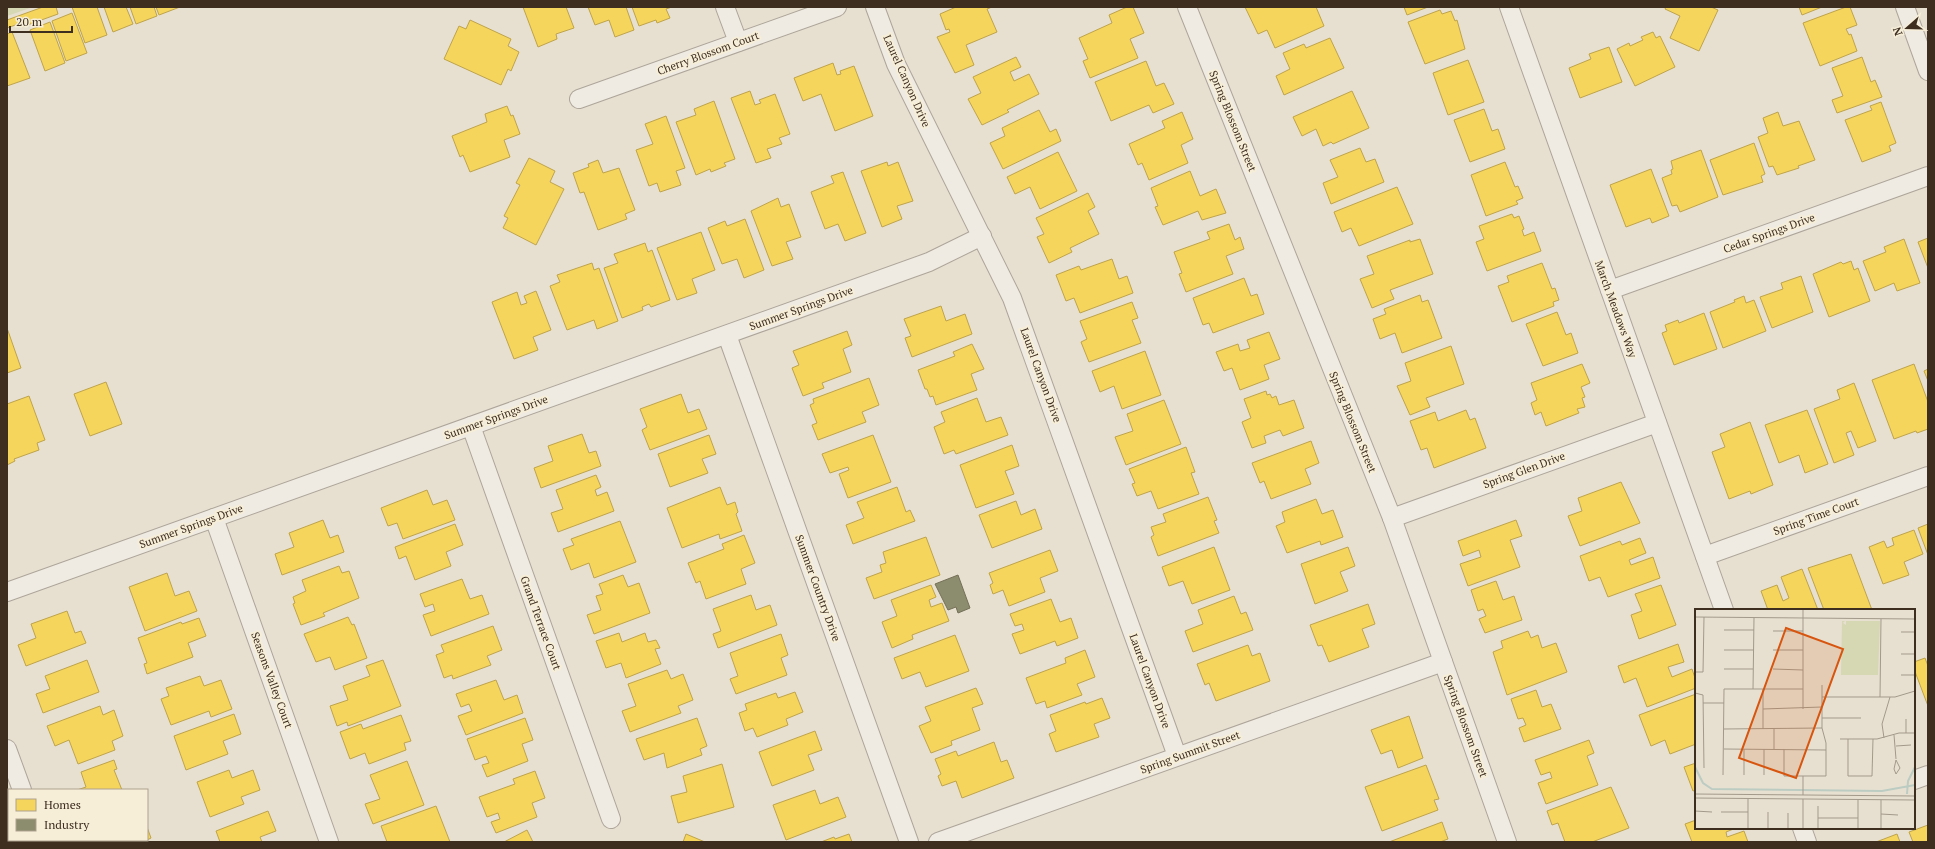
<svg xmlns="http://www.w3.org/2000/svg" width="1935" height="849" font-family="'PT Serif',serif">
<style>
.green{fill:#d6d7b3}
.homes{fill:#f6d55c;stroke:#bea34a}
.industry{fill:#8c8c6e;stroke:#747057}
.lines{fill:none;stroke-linecap:round;stroke-linejoin:round}
.street-casing{stroke:#ada599;stroke-width:20}
.street{stroke:#efebe3;stroke-width:18}
.labels{text-anchor:middle;stroke-width:4;stroke-linejoin:round;paint-order:stroke}
.street-label{font-size:11px;fill:#3d2e20;stroke:#f7eed8}
.inset-river{fill:none;stroke:#bcccc2;stroke-width:2}
.inset-road{fill:none;stroke:#a3998a;stroke-width:1}
.view{fill:#d7550e;fill-opacity:0.15;stroke:#d7550e;stroke-width:2}
.inset-edge{fill:none;stroke:#3d2e20;stroke-width:2}
</style>
<rect width="100%" height="100%" fill="#e7e0d1"/>
<path class="green" d="M7,7H33L7,16Z"/>
<g class="homes">
<path d="M43,7H56L58,14L22,27L21,23L7,28V20Z"/>
<path d="M72,7H97L107,35L85,43Z"/>
<path d="M104,7H126L133,24L113,32Z"/>
<path d="M130,7H154L157,16L136,24Z"/>
<path d="M156,7H180L159,15Z"/>
<path d="M523,7H566L574,28L556,34L557,39L538,47Z"/>
<path d="M588,7H626L634,30L615,37L609,20L595,25Z"/>
<path d="M632,7H672L666,9L670,18L657,23L656,20L639,26Z"/>
<path d="M956,7H992L987,9L997,32L966,45L974,65L955,73L937,37L950,32L949,29L946,30L940,14Z"/>
<path d="M1127,7H1133L1144,33L1130,39L1138,58L1090,78L1083,61L1088,59L1079,38L1112,23L1109,15Z"/>
<path d="M1245,7H1316L1324,26L1275,48L1267,30L1258,34Z"/>
<path d="M1404,7H1428L1407,15Z"/>
<path d="M1666,7H1711L1718,10L1699,51L1670,38L1680,16L1665,9Z"/>
<path d="M1799,7H1822L1802,15Z"/>
<path d="M1846,7H1850L1857,25L1846,29L1849,35L1851,34L1857,51L1820,66L1803,23Z"/>
<path d="M1440,10L1442,14L1451,11L1455,21L1457,20L1465,49L1425,64L1408,22Z"/>
<path d="M72,13L87,53L66,61L52,21Z"/>
<path d="M470,20L511,39L508,46L519,52L511,71L508,69L501,85L444,59L459,26L466,29Z"/>
<path d="M50,22L65,63L45,71L30,30Z"/>
<path d="M12,32L30,78L7,86V34Z"/>
<path d="M1653,32L1656,38L1660,36L1675,67L1635,86L1617,49L1629,43L1630,46L1643,40L1641,37Z"/>
<path d="M1330,38L1344,68L1284,95L1276,76L1290,69L1283,53L1304,44L1306,48Z"/>
<path d="M1609,47L1622,82L1580,98L1569,68L1591,59L1589,54Z"/>
<path d="M1016,57L1021,67L1010,72L1014,81L1029,74L1039,94L1007,110L1009,112L982,125L968,99L981,93L973,77Z"/>
<path d="M1862,57L1871,82L1875,80L1882,97L1837,113L1832,100L1843,96L1832,68Z"/>
<path d="M1468,60L1484,102L1448,115L1433,73Z"/>
<path d="M1146,61L1156,86L1164,83L1174,104L1153,113L1149,105L1111,121L1095,82Z"/>
<path d="M833,63L837,75L841,74L840,71L854,66L873,116L835,131L821,94L803,101L794,78Z"/>
<path d="M750,91L755,105L761,103L759,100L775,94L790,134L779,138L782,144L767,149L771,158L756,163L731,98Z"/>
<path d="M1352,91L1369,128L1333,144L1331,142L1323,146L1316,129L1302,136L1293,117Z"/>
<path d="M714,101L735,159L724,163L726,166L711,172L710,169L696,175L676,122L696,115L694,109Z"/>
<path d="M1881,102L1896,143L1889,146L1891,151L1862,162L1845,120L1872,110L1870,106Z"/>
<path d="M507,106L511,116L513,115L520,134L504,140L510,157L470,172L463,155L460,157L452,136L487,122L485,114Z"/>
<path d="M1484,109L1492,131L1498,129L1505,149L1470,162L1454,120Z"/>
<path d="M1039,110L1050,132L1056,129L1061,141L1003,169L990,143L1005,136L1002,128Z"/>
<path d="M1182,112L1193,139L1181,145L1188,163L1149,180L1142,163L1138,165L1129,144L1165,128L1162,121Z"/>
<path d="M1778,112L1783,126L1799,121L1815,160L1798,166L1799,168L1777,175L1773,166L1769,167L1758,137L1768,133L1763,118Z"/>
<path d="M666,116L685,168L676,171L681,185L660,192L657,183L649,186L636,150L653,144L645,124Z"/>
<path d="M1754,143L1765,174L1761,176L1763,182L1723,195L1710,160Z"/>
<path d="M1360,148L1366,162L1375,159L1384,182L1331,204L1323,183L1338,177L1330,160Z"/>
<path d="M1701,150L1718,197L1680,212L1677,205L1672,206L1662,178L1672,174L1671,170L1673,169L1671,161Z"/>
<path d="M1058,152L1077,191L1040,209L1030,187L1015,194L1007,177Z"/>
<path d="M529,158L555,171L550,182L564,189L536,245L503,228L508,218L504,216L520,185L516,183Z"/>
<path d="M598,160L603,173L619,168L635,210L625,214L627,219L598,230L584,192L580,193L573,173L589,167L588,164Z"/>
<path d="M887,162L888,166L898,162L913,201L897,206L902,219L882,227L861,171Z"/>
<path d="M1505,162L1515,187L1518,186L1523,198L1516,201L1518,204L1486,216L1471,175Z"/>
<path d="M1651,169L1669,216L1652,223L1650,218L1626,227L1610,185Z"/>
<path d="M1190,171L1200,196L1216,189L1226,213L1202,220L1198,211L1163,225L1155,207L1158,206L1151,188Z"/>
<path d="M843,172L866,233L845,241L838,224L825,229L811,192L834,183L831,176Z"/>
<path d="M1397,187L1413,224L1359,246L1351,228L1342,232L1334,212Z"/>
<path d="M1088,193L1095,207L1088,211L1099,234L1070,248L1072,252L1049,263L1037,237L1044,234L1036,218Z"/>
<path d="M778,198L781,207L789,204L801,237L786,242L793,259L772,266L751,211Z"/>
<path d="M1512,214L1514,218L1519,216L1524,229L1522,230L1524,236L1534,232L1541,251L1487,271L1476,242L1484,239L1479,226Z"/>
<path d="M745,219L764,270L744,278L737,259L722,264L708,228L725,221L727,226Z"/>
<path d="M1229,224L1235,240L1240,237L1244,249L1226,256L1233,274L1186,292L1179,274L1182,273L1174,252L1210,239L1207,232Z"/>
<path d="M701,232L715,270L692,279L697,293L677,300L657,248Z"/>
<path d="M1928,238V268L1918,242Z"/>
<path d="M1420,239L1433,274L1390,290L1394,299L1372,308L1360,279L1374,274L1367,256L1410,240V242Z"/>
<path d="M1904,239L1920,283L1897,291L1894,283L1875,291L1863,261L1886,252L1884,247Z"/>
<path d="M645,243L648,252L652,250L670,300L651,307L649,304L642,307L643,310L622,318L604,268L618,263L614,254Z"/>
<path d="M1112,259L1119,279L1127,276L1133,293L1080,313L1074,298L1066,301L1056,275L1079,266L1081,270Z"/>
<path d="M1851,261L1854,270L1858,268L1870,301L1829,317L1813,274L1841,262L1843,264Z"/>
<path d="M592,263L594,270L599,268L618,321L597,329L594,320L567,330L550,286L560,282L557,275Z"/>
<path d="M1542,263L1552,289L1555,288L1559,300L1553,302L1554,306L1512,322L1498,286L1509,282L1507,276Z"/>
<path d="M1801,276L1813,312L1772,328L1760,297L1783,289L1781,283Z"/>
<path d="M1244,278L1251,296L1257,294L1264,314L1213,333L1209,323L1203,325L1193,298Z"/>
<path d="M536,291L551,330L533,337L538,350L514,359L492,302L517,292L521,305L527,303L524,296Z"/>
<path d="M1420,295L1422,302L1428,300L1442,338L1402,353L1395,333L1380,339L1373,319L1386,314L1384,309Z"/>
<path d="M1744,296L1746,303L1754,300L1766,331L1723,348L1710,312L1735,302L1734,300Z"/>
<path d="M1132,302L1138,318L1132,320L1141,343L1089,362L1081,342L1087,339L1080,321Z"/>
<path d="M941,306L946,321L965,314L972,334L912,357L905,338L911,336L904,319Z"/>
<path d="M1557,312L1566,335L1571,333L1578,353L1543,366L1526,324Z"/>
<path d="M1704,313L1717,349L1674,365L1662,333L1667,331L1665,325L1678,320L1679,323Z"/>
<path d="M7,328L21,368L7,373Z"/>
<path d="M847,331L852,345L843,349L851,372L822,383L824,388L803,396L792,368L799,365L793,351Z"/>
<path d="M1269,332L1280,359L1264,365L1269,379L1240,390L1232,368L1224,371L1216,352L1238,344L1240,351L1250,348L1247,340Z"/>
<path d="M972,344L984,369L971,374L977,390L936,405L933,396L930,397L927,389H925L918,370L955,356L953,352Z"/>
<path d="M1451,346L1464,384L1426,398L1430,407L1410,415L1397,386L1411,381L1405,363Z"/>
<path d="M1145,351L1161,395L1122,409L1114,386L1100,392L1092,371Z"/>
<path d="M1582,364L1590,383L1581,387L1585,397L1582,398L1585,407L1577,409L1579,413L1546,426L1541,412L1535,415L1531,403L1537,400L1531,383Z"/>
<path d="M1914,364L1928,402V429L1917,433L1916,431L1894,439L1872,380Z"/>
<path d="M1928,369V381L1924,371Z"/>
<path d="M869,378L879,405L862,412L866,422L818,440L812,425L817,423L810,405L814,403L813,399Z"/>
<path d="M106,382L122,424L90,436L74,394Z"/>
<path d="M1854,383L1876,441L1858,448L1851,431L1846,433L1854,455L1834,463L1814,409L1840,399L1837,390Z"/>
<path d="M1266,391L1267,395L1270,394L1272,398L1276,396L1279,405L1294,400L1304,428L1283,436L1280,430L1264,436L1266,443L1252,448L1242,422L1251,418L1244,399Z"/>
<path d="M681,394L688,413L699,409L707,429L650,450L642,430L647,427L640,409Z"/>
<path d="M29,396L45,440L37,443L39,450L14,459L15,461L7,465V404Z"/>
<path d="M977,398L986,422L1001,417L1008,435L956,454L954,450L944,454L934,427L945,422L941,412Z"/>
<path d="M1164,400L1181,444L1126,465L1115,437L1133,431L1127,414Z"/>
<path d="M1466,410L1470,420L1475,418L1486,448L1434,468L1427,448L1421,450L1410,421L1435,412L1438,421Z"/>
<path d="M1807,410L1828,464L1805,473L1799,455L1779,463L1765,425Z"/>
<path d="M1750,422L1773,485L1751,494L1750,491L1729,499L1712,452L1725,447L1720,434Z"/>
<path d="M582,434L589,453L596,451L601,466L541,488L534,468L553,461L548,446Z"/>
<path d="M709,435L716,454L702,459L708,473L670,487L658,454Z"/>
<path d="M873,435L891,482L848,498L839,474L849,470L848,467L830,473L822,454Z"/>
<path d="M1311,441L1319,463L1305,469L1311,484L1271,499L1264,481L1260,483L1252,463Z"/>
<path d="M1012,445L1019,466L1005,471L1014,494L976,508L960,465Z"/>
<path d="M1186,447L1195,472L1191,473L1199,494L1158,509L1151,491L1137,496L1132,484L1135,483L1129,469Z"/>
<path d="M596,475L601,487L595,490L597,496L607,492L614,511L558,532L551,513L563,509L556,490Z"/>
<path d="M1621,482L1640,523L1580,546L1568,516L1582,511L1578,498Z"/>
<path d="M720,487L727,505L735,502L738,512L736,514L742,531L720,539L719,534L682,548L667,508Z"/>
<path d="M897,487L906,512L910,510L915,521L853,544L846,525L864,518L857,502Z"/>
<path d="M427,490L433,505L447,500L455,520L403,539L397,523L388,526L381,508Z"/>
<path d="M1208,497L1217,520L1214,521L1219,533L1158,556L1151,537L1154,535L1151,527L1166,522L1163,514Z"/>
<path d="M1316,499L1322,514L1333,510L1343,537L1321,545L1320,541L1287,553L1276,526L1285,522L1282,512Z"/>
<path d="M1016,501L1021,515L1035,509L1042,529L992,548L979,515Z"/>
<path d="M323,520L330,538L338,535L344,552L282,575L275,554L294,547L289,533Z"/>
<path d="M1516,520L1522,536L1510,540L1520,567L1468,586L1460,564L1481,557L1479,550L1463,556L1458,541Z"/>
<path d="M620,521L636,562L594,578L589,563L571,570L563,549L574,545L571,539Z"/>
<path d="M455,524L463,545L446,552L451,566L415,580L406,556L399,559L395,547Z"/>
<path d="M1928,524V555L1918,528Z"/>
<path d="M1914,530L1923,554L1904,562L1909,575L1883,584L1869,547L1884,541L1887,548L1894,545L1892,538Z"/>
<path d="M744,535L755,563L741,569L746,584L706,599L700,581L696,583L688,563L724,549L722,544Z"/>
<path d="M926,537L940,575L874,599L866,578L882,572L880,565L886,563L883,552Z"/>
<path d="M1640,538L1646,553L1629,560L1631,565L1653,557L1660,578L1608,597L1600,577L1589,581L1580,556L1620,541L1622,545Z"/>
<path d="M1214,547L1230,590L1192,604L1183,581L1169,586L1162,567Z"/>
<path d="M1348,547L1355,566L1340,572L1348,591L1315,604L1301,564Z"/>
<path d="M1050,550L1058,571L1040,578L1045,592L1009,606L1003,590L993,594L990,585L993,583L989,573Z"/>
<path d="M1851,554L1872,610H1824L1808,568Z"/>
<path d="M339,566L342,573L349,571L359,598L323,613L325,616L301,625L293,604L295,603L293,597L306,591L302,580Z"/>
<path d="M1802,569L1818,610H1768L1761,591L1777,585L1783,601L1789,598L1781,577Z"/>
<path d="M167,573L175,596L189,591L197,611L145,631L129,587Z"/>
<path d="M623,575L628,587L639,583L650,613L594,634L587,615L601,610L596,596L603,594L599,584Z"/>
<path d="M462,579L470,599L482,595L489,614L431,636L423,615L435,611L433,604L425,607L420,594Z"/>
<path d="M1496,581L1503,600L1514,596L1522,620L1485,633L1479,619L1486,616L1483,609L1478,611L1471,590Z"/>
<path d="M931,585L936,597L929,600L931,607L942,603L949,621L912,635L913,639L892,648L882,622L897,616L891,600Z"/>
<path d="M1661,585L1676,625L1639,639L1631,615L1642,611L1635,594Z"/>
<path d="M751,595L756,610L770,605L777,625L718,648L713,634L721,631L713,609Z"/>
<path d="M1234,596L1241,614L1246,612L1253,630L1193,652L1185,631L1203,624L1198,610Z"/>
<path d="M1051,599L1060,622L1071,618L1078,638L1057,646L1055,641L1020,654L1012,634L1024,630L1022,624L1015,626L1010,614Z"/>
<path d="M1368,604L1375,624L1362,629L1369,647L1329,662L1322,645L1318,646L1310,625Z"/>
<path d="M67,611L75,633L81,631L86,643L26,666L18,645L36,638L31,624Z"/>
<path d="M348,617L352,625L354,624L367,658L335,670L330,657L316,662L304,634Z"/>
<path d="M199,618L206,636L188,643L193,657L147,674L144,664L147,663L138,638L181,622L182,624Z"/>
<path d="M493,626L502,650L487,656L491,665L453,679L452,675L444,678L436,655L444,652L441,645Z"/>
<path d="M1528,631L1531,638L1538,635L1542,648L1556,643L1567,672L1507,695L1493,652L1503,648L1501,641Z"/>
<path d="M619,633L622,642L645,633L648,642L656,640L660,648L655,649L661,664L626,678L621,663L606,668L596,641Z"/>
<path d="M781,634L788,655L781,658L787,675L736,694L730,679L738,676L730,653Z"/>
<path d="M955,635L969,671L926,687L920,672L902,679L894,658Z"/>
<path d="M1678,644L1684,662L1668,667L1672,677L1692,669L1696,681V688L1647,707L1636,678L1624,683L1618,666Z"/>
<path d="M1248,645L1252,656L1260,653L1270,681L1216,701L1209,683L1205,685L1197,664Z"/>
<path d="M1085,650L1095,677L1077,684L1082,695L1047,708L1045,701L1036,704L1026,678L1066,663L1065,658Z"/>
<path d="M1925,658L1928,666V706L1914,669V662Z"/>
<path d="M87,660L99,692L43,713L36,694L50,689L45,676Z"/>
<path d="M383,660L401,706L348,726L347,722L337,726L330,706L348,700L343,686L370,676L366,666Z"/>
<path d="M667,670L671,679L683,674L693,700L678,706L681,713L630,732L622,711L636,706L628,684Z"/>
<path d="M200,676L204,686L221,680L232,709L211,717L209,711L171,725L161,699L169,696L166,688Z"/>
<path d="M496,680L504,700L517,695L523,713L466,735L458,716L472,711L469,704L461,707L456,694Z"/>
<path d="M976,688L983,704L972,708L980,730L951,741L952,745L931,753L919,726L931,721L925,707Z"/>
<path d="M1536,690L1542,707L1551,704L1561,729L1524,742L1519,728L1526,725L1523,718L1518,719L1511,699Z"/>
<path d="M795,692L803,712L786,719L788,725L757,737L753,728L745,731L739,713L747,710L745,704L776,693L778,698Z"/>
<path d="M1696,694V744L1670,754L1665,740L1651,746L1639,715Z"/>
<path d="M1102,698L1110,718L1094,724L1099,737L1056,752L1049,734L1056,731L1050,715L1085,702L1086,704Z"/>
<path d="M100,706L103,715L114,710L123,736L112,741L115,750L78,764L69,740L55,746L47,726Z"/>
<path d="M234,714L241,734L223,741L228,754L186,770L174,736Z"/>
<path d="M401,715L411,741L404,743L406,750L369,764L365,753L350,759L340,732L361,724L363,729Z"/>
<path d="M1409,716L1423,758L1398,768L1392,750L1381,754L1371,730Z"/>
<path d="M525,718L533,740L522,744L528,761L487,777L482,765L489,763L486,756L475,760L467,739Z"/>
<path d="M697,718L707,746L700,749L702,755L667,768L664,753L644,760L636,739Z"/>
<path d="M815,731L822,750L808,755L814,770L772,786L759,752Z"/>
<path d="M1589,740L1594,753L1587,756L1598,785L1546,804L1538,783L1552,778L1550,772L1541,775L1535,760Z"/>
<path d="M994,742L1001,762L1007,760L1014,778L962,798L956,781L942,786L938,776L941,774L935,759L956,751L958,756Z"/>
<path d="M114,760L117,769L114,770L122,790H77L86,787L81,772Z"/>
<path d="M407,761L424,805L373,824L365,804L380,799L370,775Z"/>
<path d="M1696,763V790L1693,791L1684,767Z"/>
<path d="M722,764L734,807L678,823L671,796L687,792L683,776Z"/>
<path d="M1426,765L1439,799L1434,800L1438,810L1382,831L1365,787Z"/>
<path d="M229,770L232,778L253,770L260,790L241,797L244,804L210,817L197,782Z"/>
<path d="M535,771L545,798L532,803L537,817L496,833L491,822L500,819L498,813L487,817L479,797L515,784L513,779Z"/>
<path d="M1611,787L1629,828L1592,842H1565L1558,823L1552,825L1547,811Z"/>
<path d="M815,790L820,804L838,797L846,817L786,840L773,805Z"/>
<path d="M436,806L450,842H387L381,826Z"/>
<path d="M268,811L276,831L260,837L262,842H220L216,831Z"/>
<path d="M1696,820V828H1736L1726,832L1727,837L1744,831L1748,842H1692L1685,824Z"/>
<path d="M1442,822L1448,839L1440,842H1389Z"/>
<path d="M1928,825V842H1913L1909,832Z"/>
<path d="M147,827L151,838L147,840Z"/>
<path d="M527,830L533,842H504Z"/>
<path d="M686,834L705,842H683Z"/>
<path d="M849,834L852,842H821L834,837L835,839Z"/>
<path d="M1897,834L1900,842H1876Z"/>
<path d="M87,840H101L96,842H88Z"/>
<path d="M107,840H147L142,842H108Z"/>
</g>
<path class="industry" d="M958,575L970,608L958,613L956,607L948,610L935,584Z"/>
<g class="lines">
<g class="street-casing">
<g id="street">
<path d="M725,7L738,42"/>
<path d="M875,7L896,64L1012,298L1177,756"/>
<path d="M1187,7L1392,518L1507,842"/>
<path d="M1509,7L1724,610"/>
<path d="M1905,7L1928,71"/>
<path d="M579,99L837,7"/>
<path d="M1610,290L1928,176"/>
<path d="M727,335L909,842"/>
<path d="M471,426L611,819"/>
<path d="M214,518L329,842"/>
<path d="M1392,518L1657,423"/>
<path d="M1705,556L1928,476"/>
<path d="M7,592L929,262L982,236"/>
<path d="M7,749L22,790"/>
<path d="M1914,780L1928,775"/>
<path d="M1802,828L1807,842"/>
<path d="M39,840L40,842"/>
<path d="M938,842L1443,662"/>
</g>
</g>
<use href="#street" class="street"/>
</g>
<g class="labels">
<g class="street-label">
<text transform="translate(708 53) rotate(-20)" y="4">Cherry Blossom Court</text>
<text transform="translate(907 81) rotate(66)" y="4">Laurel Canyon Drive</text>
<text transform="translate(1233 121) rotate(68)" y="4">Spring Blossom Street</text>
<text transform="translate(1769 233) rotate(-20)" y="4">Cedar Springs Drive</text>
<text transform="translate(801 308) rotate(-20)" y="4">Summer Springs Drive</text>
<text transform="translate(1616 309) rotate(70)" y="4">March Meadows Way</text>
<text transform="translate(1041 375) rotate(70)" y="4">Laurel Canyon Drive</text>
<text transform="translate(496 417) rotate(-20)" y="4">Summer Springs Drive</text>
<text transform="translate(1353 422) rotate(68)" y="4">Spring Blossom Street</text>
<text transform="translate(1524 470) rotate(-20)" y="4">Spring Glen Drive</text>
<text transform="translate(1816 516) rotate(-20)" y="4">Spring Time Court</text>
<text transform="translate(191 526) rotate(-20)" y="4">Summer Springs Drive</text>
<text transform="translate(818 588) rotate(70)" y="4">Summer Country Drive</text>
<text transform="translate(541 623) rotate(70)" y="4">Grand Terrace Court</text>
<text transform="translate(272 680) rotate(70)" y="4">Seasons Valley Court</text>
<text transform="translate(1150 681) rotate(70)" y="4">Laurel Canyon Drive</text>
<text transform="translate(1466 726) rotate(70)" y="4">Spring Blossom Street</text>
<text transform="translate(1190 752) rotate(-20)" y="4">Spring Summit Street</text>
</g>
</g>
<g transform="translate(1695 609)">
<rect width="220" height="220" fill="#e7e0d1"/>
<path d="M147,12H150L148,14L151,16V12H185L183,66H146Z" fill="#d6d7b3"/>
<path class="inset-river" d="M0,158L8,174L17,180L187,182L220,176M212,185L213,172L220,158"/>
<path class="inset-road" d="M0,8L220,10M29,21H59M78,22H108M206,23H220M29,41H59M78,41H108M206,45H220M29,60H58M78,60L108,61M0,63H8L9,8M206,66H220M58,80L59,9M0,84L8,86L9,159M127,88H200L220,82M185,88L186,10M8,94H29M68,100L127,98M108,100V0M127,109H166M29,120L127,119M68,120V80M211,124V110M199,126L201,150M189,129L187,115L195,88M145,130H182L204,124H220M153,130V167H177L178,130M201,137L216,136M29,140L131,141M79,140V120M89,140V167H131V134L127,119V76M201,151L205,159L201,165L199,160ZM28,166L29,80H108M49,166V140M69,166V140M0,185L220,187M108,186V167M0,189L220,191M53,190V220M108,190V220M163,191V220M186,191V220M123,197V220M0,202L17,203M26,203H53M93,204V220M186,205L203,206M123,209H163M73,220V203"/>
<path class="view" d="M91,19L148,40L101,169L44,149Z"/>
<rect width="220" height="220" class="inset-edge"/>
</g>
<rect width="1935" height="849" fill="none" stroke="#3d2e20" stroke-width="16"/>
<rect x="8" y="789" width="140" height="52" fill="#f7eed8" stroke="#ada18e"/>
<rect x="16" y="799" width="20" height="12" fill="#f6d55c" stroke="#ada18e"/>
<text x="44" y="809" font-size="12" fill="#3d2e20">Homes</text>
<rect x="16" y="819" width="20" height="12" fill="#8c8c6e" stroke="#ada18e"/>
<text x="44" y="829" font-size="12" fill="#3d2e20">Industry</text>
<g transform="translate(1907 28) rotate(250)" stroke="#f7eed8" stroke-width="3" paint-order="stroke">
<path d="M0-3L7 15L0 10L-7 15Z" fill="#3d2e20"/>
<text y="-6" font-size="11" font-weight="bold" text-anchor="middle" fill="#3d2e20">N</text>
</g>
<path d="M10 26v6h62v-6" fill="none" stroke="#3d2e20" stroke-width="2"/>
<text x="16" y="26" font-size="12" fill="#3d2e20" stroke="#f7eed8" stroke-width="3" paint-order="stroke">20 m</text>
</svg>
